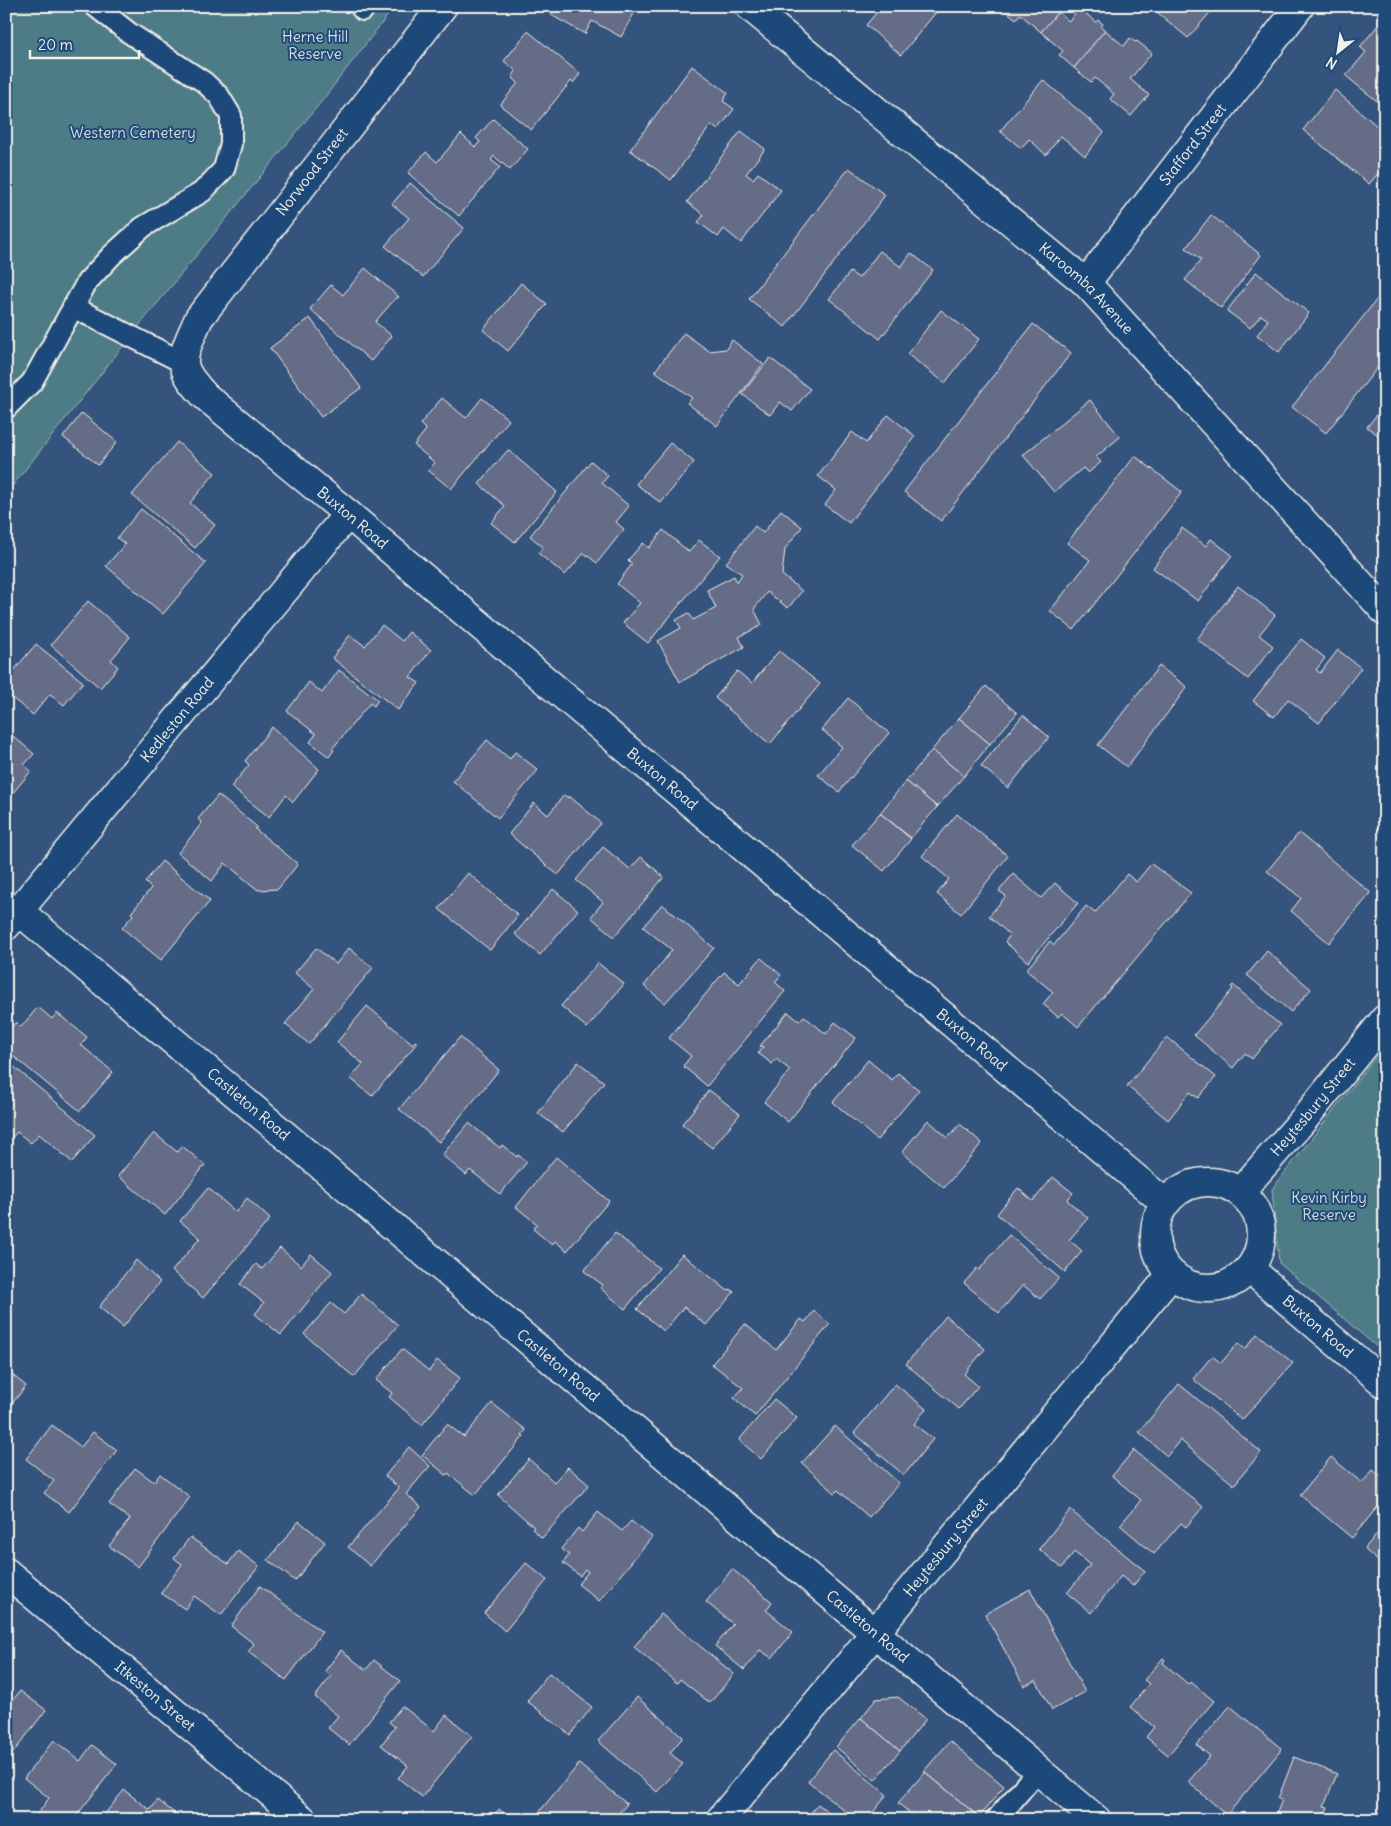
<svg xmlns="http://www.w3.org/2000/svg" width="1391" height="1826" font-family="Delius,sans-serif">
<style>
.green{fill:#4d7c87;stroke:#a0b6b8}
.building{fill:#656c88;stroke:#f4f1e8}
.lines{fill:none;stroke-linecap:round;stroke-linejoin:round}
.service-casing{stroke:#f4f1e8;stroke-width:24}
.minor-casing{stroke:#f4f1e8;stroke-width:31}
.service{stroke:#1f4a7a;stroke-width:20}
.minor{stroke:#1f4a7a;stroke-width:28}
.labels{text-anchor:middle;stroke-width:4;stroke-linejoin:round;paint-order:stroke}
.park-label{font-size:15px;fill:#dbdfd9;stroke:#1f4a7a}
.street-label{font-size:15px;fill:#f4f1e8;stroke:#1f4a7a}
</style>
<rect width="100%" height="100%" fill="#34547e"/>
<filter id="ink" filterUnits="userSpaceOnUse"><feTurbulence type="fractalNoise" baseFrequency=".02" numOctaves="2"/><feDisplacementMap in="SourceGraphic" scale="10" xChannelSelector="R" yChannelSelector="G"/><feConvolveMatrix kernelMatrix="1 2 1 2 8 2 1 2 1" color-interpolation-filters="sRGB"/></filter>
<g filter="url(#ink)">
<g class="green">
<path d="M6,6H395L321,102L130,337L6,494Z"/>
<path d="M1385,1045V1354L1279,1263L1272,1189Z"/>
</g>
<g class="building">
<path d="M556,6H638L621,37L592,21L585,34L551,15Z"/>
<path d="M882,6H941L901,55L866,25Z"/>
<path d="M1051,6L1058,12L1041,32L1020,14L1016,19L1001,7Z"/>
<path d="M1161,6H1212L1214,8L1188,38L1157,12Z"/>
<path d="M1079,8L1096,22L1098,20L1103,24L1101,27L1105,30L1074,68L1059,55L1063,51L1041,32L1058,12L1069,21Z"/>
<path d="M1379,24L1385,29V104L1383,106L1346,76L1366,52L1360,47Z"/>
<path d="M1105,30L1124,46L1130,38L1135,42L1137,41L1152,53L1130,79L1149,95L1131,116L1110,99L1114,94L1095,78L1091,82L1074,68Z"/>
<path d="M528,31L580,74L573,83L571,81L531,130L500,105L518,83L512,77L516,71L504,61Z"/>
<path d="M692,66L728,93L723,101L734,109L718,130L711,125L671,180L630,150Z"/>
<path d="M1043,80L1104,132L1085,156L1061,136L1046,155L1029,139L1021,148L1000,131Z"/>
<path d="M1335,90L1385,133V172L1382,169L1369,184L1303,130Z"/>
<path d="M493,119L528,149L510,170L494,156L491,160L500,167L459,216L408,173L426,152L437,162L461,134L475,147L480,142L476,138Z"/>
<path d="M741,131L765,149L746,174L753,179L758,173L781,190L741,243L724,229L718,237L698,222L704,215L687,202Z"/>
<path d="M849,168L885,195L785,327L749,299Z"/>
<path d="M410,183L464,228L423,277L385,246L409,218L392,204Z"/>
<path d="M1211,215L1261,255L1221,308L1185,280L1201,260L1186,248Z"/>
<path d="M880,251L901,267L911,253L933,270L880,339L829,299L850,272L859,278Z"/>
<path d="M365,268L399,297L395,299L375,322L392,336L371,361L310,309L331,285L343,295Z"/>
<path d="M1256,272L1309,313L1279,352L1257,335L1268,320L1261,315L1250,328L1227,311Z"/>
<path d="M521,283L547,304L508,351L483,330Z"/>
<path d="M1385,289V358L1326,433L1292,407Z"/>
<path d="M941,310L979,339L945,383L907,354Z"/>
<path d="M310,318L361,388L321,417L270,348Z"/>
<path d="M1033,324L1071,353L941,521L904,492Z"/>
<path d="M684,333L709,351L726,349L732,340L763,364L717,426L687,403L692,398L655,371Z"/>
<path d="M770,358L810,389L792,411L780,402L770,415L742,394Z"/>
<path d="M442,398L466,418L482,398L509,420L451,489L428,470L435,463L414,445L426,430L420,424Z"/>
<path d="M1090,400L1120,437L1096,457L1101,462L1088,473L1083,468L1054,492L1023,455Z"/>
<path d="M1385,404V440L1367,427Z"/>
<path d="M82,413L117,442L98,465L63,437Z"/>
<path d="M888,415L915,436L849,523L825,505L836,490L818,476L852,432L866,443Z"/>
<path d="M177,442L215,473L190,503L215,525L195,548L132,495Z"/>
<path d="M670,443L694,462L661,503L636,484Z"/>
<path d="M508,450L557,492L515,542L491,523L505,506L479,484Z"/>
<path d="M1135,456L1182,492L1074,630L1050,611L1090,560L1067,543Z"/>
<path d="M591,461L608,476L602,483L629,506L616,522L624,529L597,563L584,553L565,575L538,553L543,547L530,536Z"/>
<path d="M141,509L206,563L163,614L106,566L125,544L117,538Z"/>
<path d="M781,510L802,527L785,549L782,575L802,591L788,608L767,592L754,609L762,625L739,637L744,647L680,682L658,641L681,628L676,620L689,613L693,620L716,608L707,590L734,576L737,582L742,574L726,563L755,526L763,533Z"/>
<path d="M1182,528L1206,546L1211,539L1232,555L1198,601L1153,568Z"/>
<path d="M663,530L689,552L699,540L720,556L648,643L623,623L640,603L617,584L632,564L628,560L643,543L649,548Z"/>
<path d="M1238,586L1275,615L1259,635L1273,646L1248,679L1197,639Z"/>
<path d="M88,601L130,637L111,660L118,667L100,688L51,645Z"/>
<path d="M382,625L402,641L409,632L431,650L410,677L419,683L398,710L332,658L350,635L365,646Z"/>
<path d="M1301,639L1325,658L1316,670L1320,673L1338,650L1361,668L1319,723L1288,699L1274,717L1253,701Z"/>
<path d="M36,644L83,682L64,705L50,694L33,715L6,693V680Z"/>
<path d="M779,651L820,684L770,744L715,698L737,671L752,683Z"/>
<path d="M1159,666L1187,687L1127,767L1098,745Z"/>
<path d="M339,670L378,700L374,706L370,703L332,749L334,750L329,757L310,742L316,734L287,711L309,682L322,693Z"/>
<path d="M986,686L1017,713L990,744L959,718Z"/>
<path d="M848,698L889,733L839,792L818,775L842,747L822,730Z"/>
<path d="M1023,715L1049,737L1008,788L981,766Z"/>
<path d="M959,718L990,744L964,776L932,750Z"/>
<path d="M272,727L319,769L293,802L286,795L269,817L231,787L249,765L245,761Z"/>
<path d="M6,730L34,754L24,765L31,771L12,794L6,789Z"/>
<path d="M487,740L510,759L515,752L538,770L498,818L453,781Z"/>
<path d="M932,750L964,776L937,807L906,781Z"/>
<path d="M906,781L937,807L911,838L880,813Z"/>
<path d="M218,795L257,827L255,829L298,864L278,889L258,890L225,863L212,881L178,853L202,823L198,819Z"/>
<path d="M564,795L568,798L569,796L601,823L558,875L509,834L534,803L548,815Z"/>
<path d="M880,813L911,839L884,871L852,845Z"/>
<path d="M957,814L1008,856L961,914L937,894L949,879L922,856Z"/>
<path d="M1299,833L1371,893L1329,943L1291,911L1301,898L1267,871Z"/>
<path d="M603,847L630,869L641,857L664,877L614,937L591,917L603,902L576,880Z"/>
<path d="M162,861L210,901L161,960L122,928L133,915L131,913L151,888L145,882Z"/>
<path d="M1151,864L1191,893L1078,1027L1062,1013L1058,1017L1043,1004L1053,992L1026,970L1050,941L1054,945L1086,906L1095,913L1127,874L1136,882Z"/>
<path d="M468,873L518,915L490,950L439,909Z"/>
<path d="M1013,874L1041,898L1055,883L1078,903L1028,962L1005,942L1010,935L989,916L1006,896L999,891Z"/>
<path d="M553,889L578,910L540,955L515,934Z"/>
<path d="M662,904L714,948L665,1003L644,986L672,950L643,927Z"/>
<path d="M316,948L336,964L349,948L373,968L309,1044L285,1024L314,989L295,973Z"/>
<path d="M1267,951L1311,989L1291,1012L1247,975Z"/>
<path d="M761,958L781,975L775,982L785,991L707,1086L683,1066L691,1056L669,1038L724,972L739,984Z"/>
<path d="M598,963L624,984L587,1028L561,1006Z"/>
<path d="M1233,985L1280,1025L1252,1059L1245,1053L1233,1068L1194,1035L1233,989L1231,987Z"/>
<path d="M367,1006L413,1044L415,1041L417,1043L372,1096L350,1078L363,1064L337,1042Z"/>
<path d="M38,1007L52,1019L57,1013L87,1037L81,1045L113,1072L80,1111L6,1050V1033L16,1022L21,1027Z"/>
<path d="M788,1012L799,1021L804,1016L826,1034L835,1022L856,1038L788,1122L764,1102L790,1070L776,1059L772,1064L758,1053L763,1047L760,1046Z"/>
<path d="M460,1037L499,1070L439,1142L399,1109Z"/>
<path d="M1167,1037L1216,1077L1198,1098L1190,1092L1168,1120L1127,1086Z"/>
<path d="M6,1060L95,1135L72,1162L39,1134L31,1143L17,1132L6,1144Z"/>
<path d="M868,1060L892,1080L898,1073L919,1090L877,1140L833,1102Z"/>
<path d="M578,1062L604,1082L563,1132L538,1113Z"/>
<path d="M709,1090L740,1114L712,1148L682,1124Z"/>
<path d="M928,1120L948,1138L960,1124L982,1143L944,1188L902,1152Z"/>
<path d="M469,1123L500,1148L502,1145L517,1157L518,1155L527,1162L500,1194L470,1170L466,1175L442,1155Z"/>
<path d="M154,1133L177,1152L182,1146L205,1165L165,1215L118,1176Z"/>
<path d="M556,1157L609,1201L567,1251L555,1241L552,1245L533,1229L537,1224L516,1207Z"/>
<path d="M1053,1177L1073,1193L1067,1200L1088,1218L1069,1240L1082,1251L1065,1272L997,1214L1018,1188L1033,1201Z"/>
<path d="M208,1188L236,1212L247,1198L270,1219L203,1298L172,1271L200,1238L180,1221Z"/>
<path d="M615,1233L659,1268L625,1309L600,1288L603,1285L584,1271Z"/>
<path d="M1009,1235L1059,1278L1040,1299L1023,1285L999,1313L964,1283L977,1268L979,1270Z"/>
<path d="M280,1248L301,1266L311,1254L332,1272L281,1335L255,1314L264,1303L240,1284L256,1264L262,1269Z"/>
<path d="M682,1254L728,1291L730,1289L734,1292L706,1325L684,1307L664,1331L637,1309Z"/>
<path d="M136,1260L160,1282L123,1327L99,1307Z"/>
<path d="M361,1294L398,1325L354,1377L304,1334L331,1303L344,1314Z"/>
<path d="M814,1311L830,1324L755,1416L734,1398L743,1388L712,1364L745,1324L776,1350L801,1319L805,1322Z"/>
<path d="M946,1316L985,1349L964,1374L978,1386L959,1409L906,1364Z"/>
<path d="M1257,1334L1293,1363L1242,1420L1193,1379L1212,1356L1221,1363L1238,1343L1245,1349Z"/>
<path d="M402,1349L429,1371L437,1360L460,1378L422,1425L389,1397L392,1393L376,1380Z"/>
<path d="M6,1370L26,1386L6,1411Z"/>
<path d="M895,1384L926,1409L914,1424L933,1439L904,1475L854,1433Z"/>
<path d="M1179,1384L1261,1452L1234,1485L1180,1440L1167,1456L1139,1432Z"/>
<path d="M774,1399L797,1418L761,1459L739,1440Z"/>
<path d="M492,1403L526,1430L522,1435L524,1436L475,1495L448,1473L446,1475L422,1455L447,1424L464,1437Z"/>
<path d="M52,1425L81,1447L93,1432L117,1450L69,1512L44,1493L54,1481L26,1459Z"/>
<path d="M835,1426L899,1483L869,1517L838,1490L835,1493L802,1463Z"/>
<path d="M409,1447L430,1466L406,1494L421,1507L370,1566L348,1547L399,1488L385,1476Z"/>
<path d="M1134,1450L1203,1507L1186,1527L1181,1523L1154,1554L1120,1525L1141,1500L1112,1476Z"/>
<path d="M1331,1457L1362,1483L1373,1470L1385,1480V1498L1352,1538L1300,1495Z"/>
<path d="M529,1459L554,1482L568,1467L589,1485L542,1538L532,1529L534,1527L498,1495Z"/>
<path d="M135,1468L154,1482L160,1474L190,1497L138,1567L109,1546L130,1519L109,1504Z"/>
<path d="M1070,1510L1145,1571L1133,1586L1121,1576L1091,1613L1067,1593L1090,1565L1074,1552L1062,1568L1039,1549Z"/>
<path d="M598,1512L622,1531L631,1521L652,1537L599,1601L578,1584L588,1572L585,1569L580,1576L563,1563L569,1555L561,1549L578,1528L582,1532Z"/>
<path d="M299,1521L325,1542L295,1581L268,1560Z"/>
<path d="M1385,1525V1567L1364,1549Z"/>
<path d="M190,1537L228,1564L238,1551L259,1566L221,1615L194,1596L185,1609L161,1593L182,1564L174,1558Z"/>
<path d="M526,1563L547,1580L505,1631L484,1613Z"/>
<path d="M732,1569L772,1602L766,1610L793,1632L772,1658L760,1650L744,1670L715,1646L733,1624L706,1602Z"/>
<path d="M260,1586L322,1632L286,1680L248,1652L254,1644L231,1626Z"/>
<path d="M1030,1589L1085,1692L1052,1710L1036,1680L1024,1686L985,1614Z"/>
<path d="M661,1614L734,1674L710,1703L680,1679L677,1683L634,1647Z"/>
<path d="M341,1650L366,1670L374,1660L400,1681L349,1745L328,1728L338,1716L315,1697L331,1676L325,1671Z"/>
<path d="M1163,1658L1165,1660L1163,1663L1188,1684L1191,1682L1214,1701L1168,1755L1146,1737L1154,1727L1130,1707L1149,1684L1144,1680Z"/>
<path d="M549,1673L592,1707L570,1735L527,1701Z"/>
<path d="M20,1691L46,1710L6,1762V1709Z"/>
<path d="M637,1697L683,1737L670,1753L683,1764L657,1792L598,1741Z"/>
<path d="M898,1697L926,1719L900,1751L861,1718L876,1699Z"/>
<path d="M402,1706L434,1731L446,1715L472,1736L422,1797L398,1778L408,1766L381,1745L395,1727L389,1722Z"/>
<path d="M1230,1706L1282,1749L1227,1815L1188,1782L1210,1756L1197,1745Z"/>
<path d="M861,1718L900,1751L875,1780L836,1747Z"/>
<path d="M54,1740L80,1761L92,1745L117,1764L73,1820H43L37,1815L49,1798L24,1778Z"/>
<path d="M950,1741L1004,1786L979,1817L924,1771Z"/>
<path d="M833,1750L887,1795L867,1820H856L808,1781Z"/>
<path d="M1294,1757L1337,1774L1324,1806L1328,1807L1323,1820H1274L1282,1800L1278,1799Z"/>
<path d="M579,1764L627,1804L613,1820H604L601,1818L600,1820H548L539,1812Z"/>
<path d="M925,1772L979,1817L976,1820H918L898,1803Z"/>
<path d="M124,1790L150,1810L158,1800L183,1820H100Z"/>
<path d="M818,1804L838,1820H805Z"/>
<path d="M499,1809L512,1820H490Z"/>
</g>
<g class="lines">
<g class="service-casing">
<g id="service">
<path d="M360,6L363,10"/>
<path d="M73,307L184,363"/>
<path d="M6,408L32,382L87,282L111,256L143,227L202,192L224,169L231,144V116L219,96L204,82L128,32L95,6"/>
<path d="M996,1820L1038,1770"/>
</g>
</g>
<g class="minor-casing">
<g id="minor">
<path id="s1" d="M443,6L199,318C194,330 183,350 184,363C185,375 197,387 205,396L348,514L1164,1202"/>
<path id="s2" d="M749,6L1086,283L1385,611"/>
<path id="s3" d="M1086,283L1300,6"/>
<path id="s4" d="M19,911L1097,1820"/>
<path id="s5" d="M6,926L348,514"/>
<circle cx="1208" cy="1235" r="53"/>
<path id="s6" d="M1240,1192L1305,1118L1385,1019"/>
<path id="s7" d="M1250,1269L1385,1384"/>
<path id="s8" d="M6,1572L303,1820"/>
<path id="s9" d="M720,1820L1171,1275"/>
</g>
</g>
<use href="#service" class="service"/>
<use href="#minor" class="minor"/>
</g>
</g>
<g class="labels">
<g class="park-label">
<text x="315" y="42">Herne Hill<tspan x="315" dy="17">Reserve</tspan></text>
<text x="133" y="138">Western Cemetery</text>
<text x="1329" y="1203">Kevin Kirby<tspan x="1329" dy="17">Reserve</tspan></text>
</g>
<g class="street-label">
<text dy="5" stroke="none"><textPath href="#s3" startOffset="175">Stafford Street</textPath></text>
<text transform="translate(312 172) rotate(-52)" y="5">Norwood Street</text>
<text dy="5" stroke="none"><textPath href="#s2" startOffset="440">Karoomba Avenue</textPath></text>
<text dy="5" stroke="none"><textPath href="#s1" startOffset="675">Buxton Road</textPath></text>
<text dy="5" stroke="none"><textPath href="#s5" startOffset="268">Kedleston Road</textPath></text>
<text dy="5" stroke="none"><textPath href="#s1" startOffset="1080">Buxton Road</textPath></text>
<text dy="5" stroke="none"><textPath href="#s1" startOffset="1485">Buxton Road</textPath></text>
<text dy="5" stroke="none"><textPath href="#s4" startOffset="300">Castleton Road</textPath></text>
<text dy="5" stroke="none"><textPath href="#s6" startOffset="112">Heytesbury Street</textPath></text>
<text dy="5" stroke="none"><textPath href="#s7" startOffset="89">Buxton Road</textPath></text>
<text dy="5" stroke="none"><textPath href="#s4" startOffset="705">Castleton Road</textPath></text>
<text dy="5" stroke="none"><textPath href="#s9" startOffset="354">Heytesbury Street</textPath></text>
<text dy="5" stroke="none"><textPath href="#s4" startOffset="1110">Castleton Road</textPath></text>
<text dy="5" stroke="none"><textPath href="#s8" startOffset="194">Itkeston Street</textPath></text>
</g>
</g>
<rect width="1391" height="1826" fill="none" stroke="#1f4a7a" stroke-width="25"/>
<rect x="12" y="12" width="1366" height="1801" fill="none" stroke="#f4f1e8" stroke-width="2" filter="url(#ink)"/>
<g transform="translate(1338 52) rotate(210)" stroke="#1f4a7a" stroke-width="4" paint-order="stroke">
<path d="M0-4L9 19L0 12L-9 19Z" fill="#f4f1e8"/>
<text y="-8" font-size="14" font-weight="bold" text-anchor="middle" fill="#f4f1e8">N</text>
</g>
<path d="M30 50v8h109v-8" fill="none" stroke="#f4f1e8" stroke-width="2.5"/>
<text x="38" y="50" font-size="15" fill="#f4f1e8" stroke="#1f4a7a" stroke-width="4" paint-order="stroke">20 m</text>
</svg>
